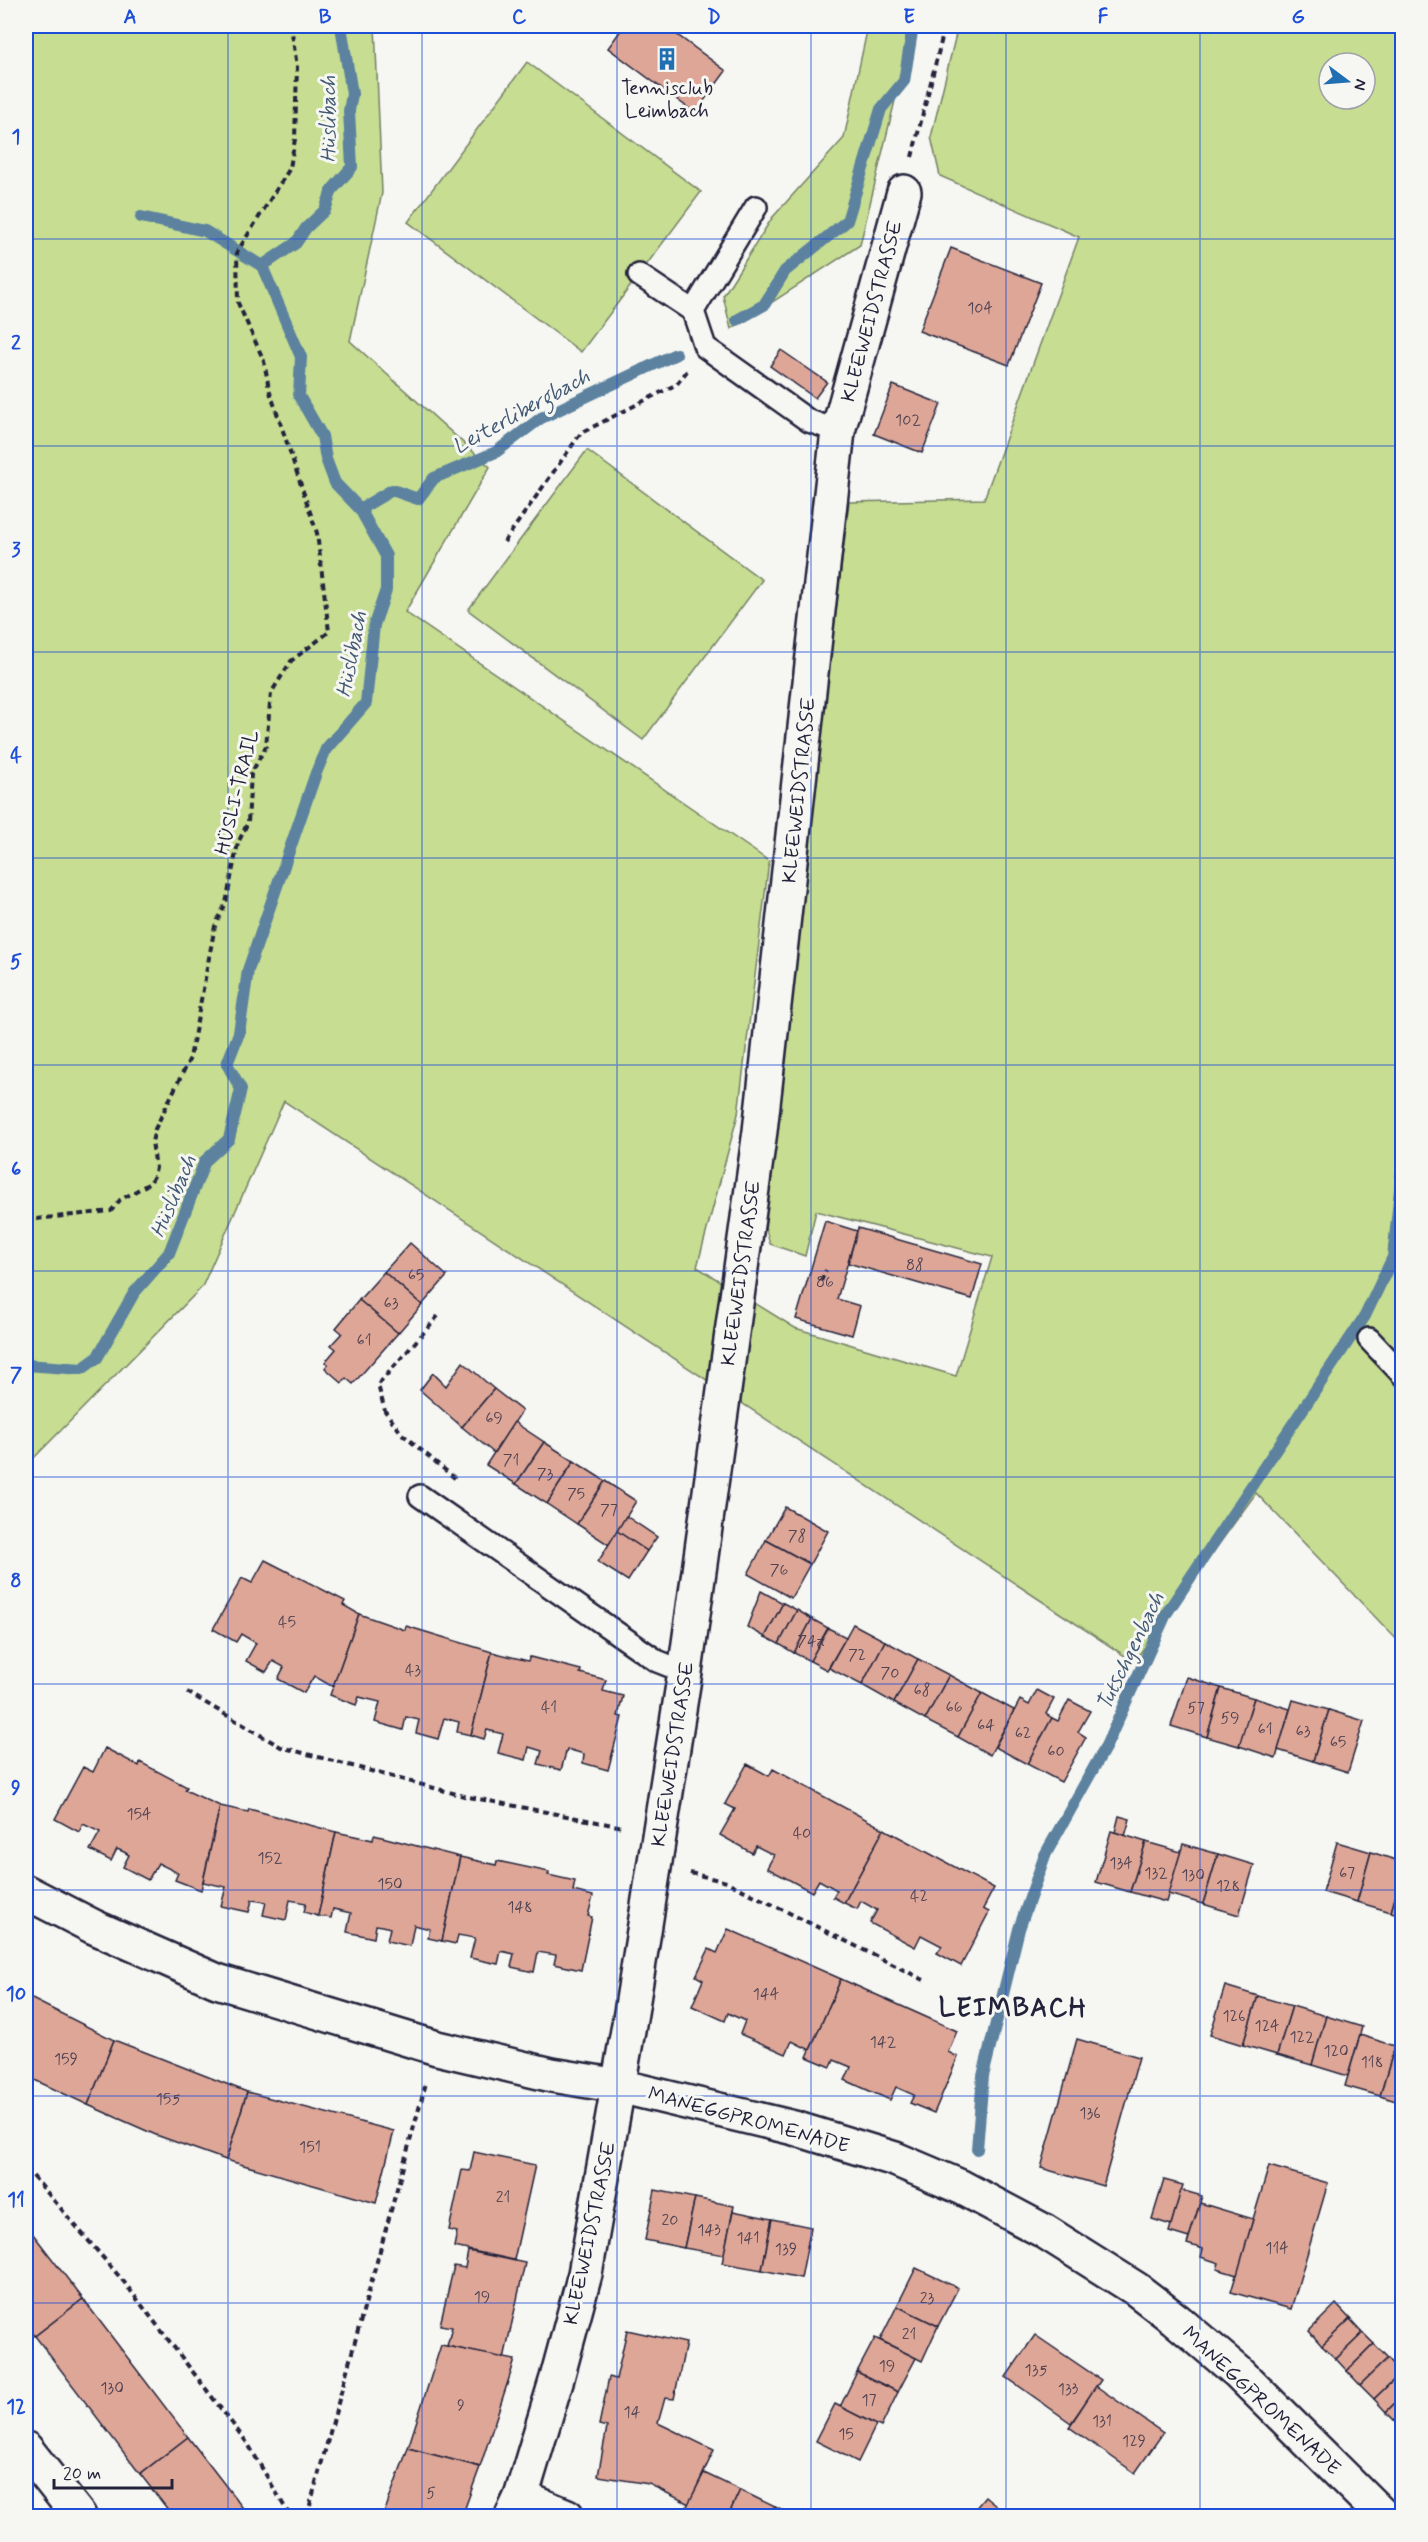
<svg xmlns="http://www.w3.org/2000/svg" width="1428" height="2542" font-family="Mynerve,sans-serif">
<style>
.green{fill:#c6dd92;stroke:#748066;stroke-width:1.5;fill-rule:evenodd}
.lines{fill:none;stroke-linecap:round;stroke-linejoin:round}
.stream{stroke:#5b829f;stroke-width:12}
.building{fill:#dea697;stroke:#22223b;stroke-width:1.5}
.service-casing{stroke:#22223b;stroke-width:26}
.minor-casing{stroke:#22223b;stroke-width:38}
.tertiary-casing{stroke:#22223b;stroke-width:38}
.path{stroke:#22223b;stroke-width:4;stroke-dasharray:6 4.5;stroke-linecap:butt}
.service{stroke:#f6f6f2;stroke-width:21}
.minor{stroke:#f6f6f2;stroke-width:33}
.tertiary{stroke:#f6f6f2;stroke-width:33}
.grid{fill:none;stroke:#1d4ed8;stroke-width:1.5;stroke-opacity:0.55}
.labels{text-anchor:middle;stroke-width:6;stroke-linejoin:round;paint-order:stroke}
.number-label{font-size:16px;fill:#514352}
.poi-label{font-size:20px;fill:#22223b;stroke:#f6f6f2}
.street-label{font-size:20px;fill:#22223b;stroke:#f6f6f2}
.water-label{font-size:21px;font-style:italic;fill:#435a75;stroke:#f6f6f2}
.district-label{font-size:26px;font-weight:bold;letter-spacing:1.5px;fill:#22223b;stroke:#f6f6f2}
.neatline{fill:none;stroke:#1d4ed8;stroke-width:2}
.grid-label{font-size:20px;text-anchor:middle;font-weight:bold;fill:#1d4ed8}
</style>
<rect width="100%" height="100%" fill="#f6f6f2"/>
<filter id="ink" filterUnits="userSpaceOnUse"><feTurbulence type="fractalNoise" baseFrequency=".0167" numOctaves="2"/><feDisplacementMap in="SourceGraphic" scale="12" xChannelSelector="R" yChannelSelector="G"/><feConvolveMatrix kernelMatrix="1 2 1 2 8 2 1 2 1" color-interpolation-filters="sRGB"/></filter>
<g filter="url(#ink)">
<g class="green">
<path d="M26,26H375L382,193L350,341L490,467L405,612L769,861L738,1114L697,1267L795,1328L956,1376L992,1257L816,1211L805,1256L770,1244L763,1219L849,502L984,499L1079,237L940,176L931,137L958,26H1402V1171L1394,1253L1402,1183V1645L1256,1493L1134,1662L284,1101L202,1287L26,1466ZM1329,63H1365V99H1329Z"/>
<path d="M868,26H913L860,245L731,329L723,296L772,218L844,138Z"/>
<path d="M527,62L701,192L581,352L408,222Z"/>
<path d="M587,450L762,580L643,740L468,610Z"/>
</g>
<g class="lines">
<g class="stream">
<path d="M141,217L205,231L262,266"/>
<path d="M737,320L764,305L785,271L847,221L881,109L904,81L913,26"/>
<path d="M360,509L392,490L418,499L434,478L496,452L541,418L676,354"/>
<path d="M26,1365L82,1369L97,1358L134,1293L169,1253L205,1161L229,1139L241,1089L227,1064L239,1033L248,970L316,773L326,749L366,703L374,625L386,590V556L360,509L335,483L326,459L322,436L299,396L301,357L262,266L296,243L306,228L325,210L332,190L352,167L349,111L352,94L341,26"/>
<path d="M977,2149L983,2076L1019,1929L1045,1855L1106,1746L1166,1614L1365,1316L1393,1257L1402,1170"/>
</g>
</g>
<g class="building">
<path d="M624,26H665L726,71L695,113L608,48Z"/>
<path d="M951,248L1041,283L1009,365L919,331Z"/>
<path d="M781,350L827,382L815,398L770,366Z"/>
<path d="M893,385L941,404L922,453L874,434Z"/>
<path d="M825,1221L857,1231L837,1299L860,1306L852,1335L796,1319Z"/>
<path d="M858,1228L982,1264L972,1299L848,1263Z"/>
<path d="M410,1243L447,1276L422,1305L384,1272Z"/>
<path d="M384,1272L422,1305L398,1333L359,1300Z"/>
<path d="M359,1300L398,1333L353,1384L346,1378L342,1383L325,1368L328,1364L325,1362L336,1349L331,1345L342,1333L336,1328Z"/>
<path d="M463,1362L494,1389L462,1427L420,1390L433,1373L446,1386Z"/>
<path d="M494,1389L522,1411L494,1453L462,1427Z"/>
<path d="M514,1422L544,1442L516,1484L486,1465Z"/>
<path d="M544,1442L574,1461L547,1504L516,1484Z"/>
<path d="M574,1461L605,1481L577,1524L547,1504Z"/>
<path d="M605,1481L636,1501L609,1545L577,1524Z"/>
<path d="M785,1507L828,1531L810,1564L766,1540Z"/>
<path d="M626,1516L657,1537L647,1551L617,1531Z"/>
<path d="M617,1531L647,1551L628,1581L598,1562Z"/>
<path d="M766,1540L810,1564L791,1598L748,1574Z"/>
<path d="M265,1560L345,1601L343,1605L359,1614L333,1687L314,1676L304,1693L278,1679L284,1667L273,1661L266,1672L246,1661L256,1643L241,1634L236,1642L213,1629L242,1578L252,1583Z"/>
<path d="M761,1591L783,1603L765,1637L747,1627Z"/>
<path d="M783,1603L797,1610L779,1644L765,1637Z"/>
<path d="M797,1610L812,1619L794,1653L779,1644Z"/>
<path d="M359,1614L405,1630L406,1626L492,1652L471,1735L457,1732L459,1722L444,1718L438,1739L416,1733L419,1720L406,1717L403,1730L375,1722L380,1702L359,1697L356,1705L330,1695Z"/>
<path d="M812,1619L828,1628L810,1661L794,1653Z"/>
<path d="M853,1624L885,1641L862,1685L829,1668Z"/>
<path d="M828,1628L846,1637L827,1670L810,1661Z"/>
<path d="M885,1641L918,1659L894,1703L862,1685Z"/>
<path d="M492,1652L528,1661L530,1657L581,1670L580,1673L606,1680L603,1691L623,1696L618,1716L622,1717L608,1770L583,1763L584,1754L567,1749L561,1770L538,1764L542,1751L529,1747L526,1760L498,1753L503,1734L487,1730L484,1739L471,1735Z"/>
<path d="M918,1659L949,1675L925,1720L894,1703Z"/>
<path d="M949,1675L982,1693L958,1737L925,1720Z"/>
<path d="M1187,1677L1221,1688L1207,1737L1171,1726Z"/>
<path d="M1221,1688L1254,1698L1239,1746L1207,1737Z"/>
<path d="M1037,1690L1054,1699L1046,1714L1052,1718L1027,1764L995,1747L1020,1700L1029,1705Z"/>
<path d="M982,1693L1014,1710L990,1755L958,1737Z"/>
<path d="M1254,1698L1290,1709L1276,1758L1239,1746Z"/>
<path d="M1069,1700L1090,1711L1078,1732L1086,1737L1061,1782L1027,1764L1052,1718L1058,1721Z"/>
<path d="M1293,1700L1329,1710L1313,1761L1278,1750Z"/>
<path d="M1329,1710L1364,1721L1348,1772L1313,1761Z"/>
<path d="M105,1748L139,1766L140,1762L187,1787L185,1790L220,1806L201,1890L175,1880L178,1873L158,1863L148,1880L123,1867L129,1855L124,1852L117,1849L111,1861L90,1850L100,1832L83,1824L79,1832L55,1819L83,1767L93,1772Z"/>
<path d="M747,1764L769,1776L773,1769L884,1829L844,1903L833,1897L837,1890L819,1880L812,1892L767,1868L774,1855L756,1846L752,1853L720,1835L735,1809L725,1804Z"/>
<path d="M220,1806L248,1812L249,1809L336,1832L318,1916L304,1912L306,1903L290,1900L286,1920L263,1915L266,1902L252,1900L249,1912L221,1906L226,1887L203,1882Z"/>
<path d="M1119,1816L1130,1819L1125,1836L1115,1832Z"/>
<path d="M884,1829L994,1888L983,1909L989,1912L961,1966L937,1953L942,1946L921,1935L915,1947L870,1923L877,1910L861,1901L857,1909L844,1903Z"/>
<path d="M1111,1831L1146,1842L1130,1892L1096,1882Z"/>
<path d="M336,1832L373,1840L374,1835L460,1857L442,1941L428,1938L430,1929L414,1925L410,1946L387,1941L390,1928L383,1926L376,1925L374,1938L347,1932L351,1913L333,1909L331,1918L318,1916Z"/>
<path d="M1146,1842L1181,1852L1166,1902L1130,1892Z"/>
<path d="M1337,1842L1371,1852L1357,1902L1323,1892Z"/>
<path d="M1183,1844L1218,1854L1203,1904L1168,1894Z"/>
<path d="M1371,1852L1402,1862V1874L1391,1912L1357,1902Z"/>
<path d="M1218,1854L1254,1865L1239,1915L1203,1904Z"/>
<path d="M460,1857L496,1865L497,1861L549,1872L548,1875L575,1881L573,1891L593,1896L588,1916L592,1917L581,1970L554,1964L556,1955L538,1952L534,1972L511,1967L514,1954L501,1951L498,1964L470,1958L475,1938L458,1935L456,1944L442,1941Z"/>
<path d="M1402,1874V1915L1391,1912Z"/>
<path d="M728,1929L841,1979L810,2050L792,2041L786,2054L740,2034L745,2021L728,2013L725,2021L692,2006L703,1980L696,1976L709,1949L717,1953Z"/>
<path d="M841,1979L957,2031L948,2052L958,2057L934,2113L910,2103L914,2095L896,2087L890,2100L845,2080L851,2067L834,2060L831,2067L807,2057Z"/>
<path d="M1225,1986L1258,1996L1243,2045L1210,2035Z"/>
<path d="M26,1996L114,2040L88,2105L26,2076Z"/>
<path d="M1258,1996L1292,2006L1277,2055L1243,2045Z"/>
<path d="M1292,2006L1326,2016L1312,2065L1277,2055Z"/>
<path d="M1326,2016L1362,2027L1348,2076L1312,2065Z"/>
<path d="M1360,2035L1395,2046L1380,2096L1345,2086Z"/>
<path d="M1077,2039L1139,2057L1103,2186L1041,2168Z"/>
<path d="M114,2040L247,2092L226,2160L156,2135L88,2105Z"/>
<path d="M1395,2046L1402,2048V2103L1380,2096Z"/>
<path d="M247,2092L394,2131L376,2203L226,2160Z"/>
<path d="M474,2152L535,2165L514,2260L454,2247L457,2232L449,2230L462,2170L470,2171Z"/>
<path d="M1269,2166L1328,2183L1291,2309L1231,2292Z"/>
<path d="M1164,2180L1183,2185L1171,2225L1152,2219Z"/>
<path d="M655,2190L695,2198L684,2248L645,2240Z"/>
<path d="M1181,2190L1202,2196L1189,2238L1169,2232Z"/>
<path d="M695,2198L734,2206L724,2255L684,2248Z"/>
<path d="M1200,2203L1253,2219L1237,2275L1217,2269L1219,2263L1201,2257L1203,2249L1187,2244Z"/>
<path d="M733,2211L772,2219L762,2270L722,2263Z"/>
<path d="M772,2219L811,2227L801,2278L762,2270Z"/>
<path d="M26,2225L83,2299L35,2336L26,2324Z"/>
<path d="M468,2251L525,2263L504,2359L447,2346L452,2327L440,2325L454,2266L465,2268Z"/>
<path d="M916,2268L958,2288L938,2326L897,2306Z"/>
<path d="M83,2299L188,2437L140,2474L35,2336Z"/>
<path d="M1336,2304L1350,2319L1322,2346L1309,2331Z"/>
<path d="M897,2306L938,2326L922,2361L880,2340Z"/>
<path d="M1350,2319L1363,2333L1336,2359L1322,2346Z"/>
<path d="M627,2330L686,2343L674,2399L665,2398L658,2423L714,2450L689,2504L649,2484L598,2476L607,2427L599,2425L609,2377L616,2379Z"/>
<path d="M1363,2333L1374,2344L1347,2371L1336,2359Z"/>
<path d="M1035,2335L1101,2380L1071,2423L1006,2377Z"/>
<path d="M875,2338L916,2358L898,2392L857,2372Z"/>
<path d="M1374,2344L1388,2358L1360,2385L1347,2371Z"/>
<path d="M441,2345L515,2360L480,2467L408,2448Z"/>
<path d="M1388,2358L1401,2373L1374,2399L1360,2385Z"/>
<path d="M857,2372L898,2392L881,2427L840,2407Z"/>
<path d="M1401,2373L1402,2396L1386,2412L1374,2399Z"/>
<path d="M1096,2386L1163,2433L1135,2473L1069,2427Z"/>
<path d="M1402,2396V2421L1399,2425L1386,2412Z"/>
<path d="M835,2404L876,2425L858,2462L816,2441Z"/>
<path d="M188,2437L249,2516H173L140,2474Z"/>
<path d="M408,2448L480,2467L462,2516H383Z"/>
<path d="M704,2473L740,2490L728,2516H682Z"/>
<path d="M740,2490L775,2507L770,2516H728Z"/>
<path d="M985,2497L1008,2516H969Z"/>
<path d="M775,2507L795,2516H770Z"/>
</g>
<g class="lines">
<g class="service-casing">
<g id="service">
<path d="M756,207L693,311L705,347L809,421L838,431"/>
<path d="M639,275L693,311"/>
<path d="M1369,1339L1402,1374"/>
<path d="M420,1496L657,1661L685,1672"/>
</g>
</g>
<g class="minor-casing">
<g id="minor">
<path d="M26,1892L94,1927L217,1981L437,2048L552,2075L619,2086L794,2128L895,2159L961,2187L1044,2231L1136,2289L1175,2319L1238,2372L1383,2516"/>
<path d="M521,2497L567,2516"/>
<path d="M512,2516L521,2497L557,2378L585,2274L631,2013L685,1672L760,1131L838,431L904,192"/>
</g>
</g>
<g class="tertiary-casing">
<path id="tertiary" d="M26,2449L79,2516"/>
</g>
<g class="path">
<path d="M912,157L945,26"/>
<path d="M504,542L581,433L677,384L687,371"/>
<path d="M26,1220L111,1211L120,1200L150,1183L154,1176L156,1168L152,1142L155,1129L190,1058L215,926L226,903L238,843L248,822L251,774L266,746L271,693L291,661L329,632L317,533L269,389L264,361L238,303L237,252L290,168L295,139L297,67L291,26"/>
<path d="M821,1281L826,1270"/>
<path d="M438,1316L378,1385L385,1411L402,1434L457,1480"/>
<path d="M187,1692L281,1747L464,1796L623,1827"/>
<path d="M690,1873L727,1882L924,1980"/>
<path d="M26,2168L124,2282L248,2444L290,2516"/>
<path d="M307,2516L426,2083"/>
</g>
<use href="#service" class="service"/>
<use href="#minor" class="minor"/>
<use href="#tertiary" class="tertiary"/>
</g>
</g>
<path class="grid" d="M228,26V2516M422,26V2516M617,26V2516M811,26V2516M1006,26V2516M1200,26V2516M26,239H1402M26,446H1402M26,652H1402M26,858H1402M26,1065H1402M26,1271H1402M26,1477H1402M26,1684H1402M26,1890H1402M26,2096H1402M26,2303H1402"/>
<defs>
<g id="building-bare" transform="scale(1.8)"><path d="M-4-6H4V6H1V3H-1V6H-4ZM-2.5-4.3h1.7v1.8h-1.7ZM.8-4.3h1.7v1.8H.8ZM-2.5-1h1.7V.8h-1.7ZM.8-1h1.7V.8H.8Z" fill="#1f6fb2" stroke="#f6f6f2" stroke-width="2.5" paint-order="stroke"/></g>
</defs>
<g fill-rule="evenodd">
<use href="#building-bare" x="667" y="59"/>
</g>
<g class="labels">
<g class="number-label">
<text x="980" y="313">104</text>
<text x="908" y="425">102</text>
<text x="915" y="1270">88</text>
<text x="416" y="1280">65</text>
<text x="825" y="1287">86</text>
<text x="391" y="1308">63</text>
<text x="364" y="1345">61</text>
<text x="494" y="1423">69</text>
<text x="511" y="1465">71</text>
<text x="545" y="1479">73</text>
<text x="576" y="1499">75</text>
<text x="609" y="1515">77</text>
<text x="797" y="1541">78</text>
<text x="779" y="1575">76</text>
<text x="287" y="1627">45</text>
<text x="811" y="1646">74a</text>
<text x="857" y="1660">72</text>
<text x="413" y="1675">43</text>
<text x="890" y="1678">70</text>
<text x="922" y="1695">68</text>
<text x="549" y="1712">41</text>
<text x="954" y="1712">66</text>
<text x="1196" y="1713">57</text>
<text x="1230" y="1723">59</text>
<text x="986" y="1730">64</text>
<text x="1265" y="1734">61</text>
<text x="1303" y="1736">63</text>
<text x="1023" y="1738">62</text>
<text x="1338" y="1747">65</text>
<text x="1056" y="1756">60</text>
<text x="139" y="1819">154</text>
<text x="802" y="1838">40</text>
<text x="270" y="1863">152</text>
<text x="1121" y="1868">134</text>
<text x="1156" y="1878">132</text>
<text x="1347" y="1878">67</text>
<text x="1193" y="1880">130</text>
<text x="390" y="1889">150</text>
<text x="1228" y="1891">128</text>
<text x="919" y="1901">42</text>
<text x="520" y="1912">148</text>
<text x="766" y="1999">144</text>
<text x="1234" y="2021">126</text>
<text x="1267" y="2031">124</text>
<text x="1302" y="2042">122</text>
<text x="883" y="2047">142</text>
<text x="1336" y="2056">120</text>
<text x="66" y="2064">159</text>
<text x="1372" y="2067">118</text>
<text x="168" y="2104">155</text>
<text x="1090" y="2118">136</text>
<text x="310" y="2152">151</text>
<text x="503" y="2202">21</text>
<text x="670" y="2225">20</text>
<text x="709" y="2235">143</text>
<text x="748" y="2243">141</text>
<text x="1277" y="2253">114</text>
<text x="786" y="2254">139</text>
<text x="482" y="2302">19</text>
<text x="927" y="2303">23</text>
<text x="909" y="2339">21</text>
<text x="887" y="2371">19</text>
<text x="1036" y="2375">135</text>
<text x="112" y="2393">130</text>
<text x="1068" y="2394">133</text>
<text x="869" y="2405">17</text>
<text x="461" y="2410">9</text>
<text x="632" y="2417">14</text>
<text x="1102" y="2426">131</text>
<text x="846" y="2439">15</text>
<text x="1134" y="2446">129</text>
<text x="431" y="2498">5</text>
</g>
<g class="poi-label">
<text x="667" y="94">Tennisclub<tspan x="667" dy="23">Leimbach</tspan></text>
</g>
<g class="street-label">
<text transform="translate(871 311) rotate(-75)" y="7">KLEEWEIDSTRASSE</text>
<text transform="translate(798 790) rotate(-84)" y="7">KLEEWEIDSTRASSE</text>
<text transform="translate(236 792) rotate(-76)" y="7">HÜSLI-TRAIL</text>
<text transform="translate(740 1273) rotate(-82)" y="7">KLEEWEIDSTRASSE</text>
<text transform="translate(672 1754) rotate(-81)" y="7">KLEEWEIDSTRASSE</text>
<text transform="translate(749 2119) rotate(15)" y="7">MANEGGPROMENADE</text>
<text transform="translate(589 2233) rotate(-78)" y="7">KLEEWEIDSTRASSE</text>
<text transform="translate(1262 2400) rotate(43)" y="7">MANEGGPROMENADE</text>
</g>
<g class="water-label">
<text transform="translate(328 119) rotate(-90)" y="7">Hüslibach</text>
<text transform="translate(521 411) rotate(-29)" y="7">Leiterlibergbach</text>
<text transform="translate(351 654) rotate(-79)" y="7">Hüslibach</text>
<text transform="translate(173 1196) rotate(-67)" y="7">Hüslibach</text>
<text transform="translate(1130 1651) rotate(-64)" y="7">Tutschgenbach</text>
</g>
<g class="district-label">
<text x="1013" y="2016">LEIMBACH</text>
</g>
</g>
<rect width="1428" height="2542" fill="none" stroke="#f6f6f2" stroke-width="66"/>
<g transform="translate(1347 81) rotate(106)"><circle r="28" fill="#f6f6f2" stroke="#a1a1a9" stroke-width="1.5"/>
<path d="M0-4.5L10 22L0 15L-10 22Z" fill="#1f6fb2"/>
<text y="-9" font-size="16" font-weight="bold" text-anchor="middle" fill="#22223b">N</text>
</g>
<path d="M54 2479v9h118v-9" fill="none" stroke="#22223b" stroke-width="3"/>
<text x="63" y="2479" font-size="18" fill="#22223b" stroke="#f6f6f2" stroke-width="4.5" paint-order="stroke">20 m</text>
<rect x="33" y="33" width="1362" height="2476" class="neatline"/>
<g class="grid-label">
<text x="130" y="23">A</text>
<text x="325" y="23">B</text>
<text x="519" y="23">C</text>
<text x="714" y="23">D</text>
<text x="909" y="23">E</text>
<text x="1103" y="23">F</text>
<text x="1298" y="23">G</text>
<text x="16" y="143">1</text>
<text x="16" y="349">2</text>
<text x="16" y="556">3</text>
<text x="16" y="762">4</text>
<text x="16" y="968">5</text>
<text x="16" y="1175">6</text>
<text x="16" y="1381">7</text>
<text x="16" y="1587">8</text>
<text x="16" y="1794">9</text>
<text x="16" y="2000">10</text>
<text x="16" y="2206">11</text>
<text x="16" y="2413">12</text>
</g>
</svg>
